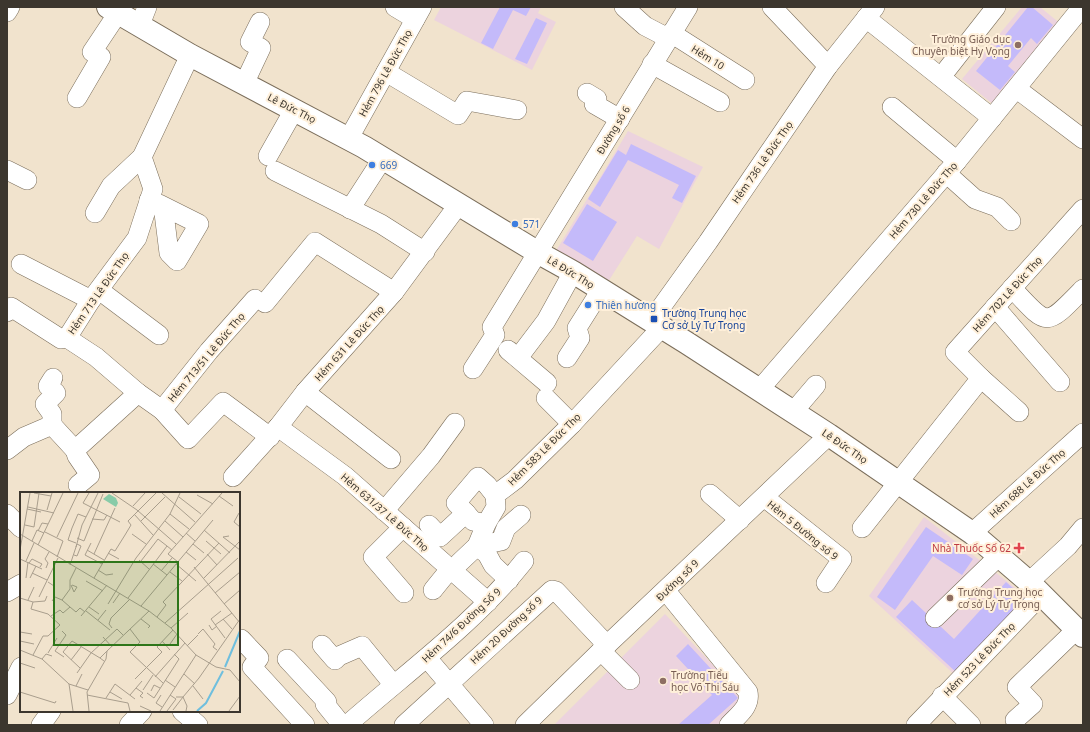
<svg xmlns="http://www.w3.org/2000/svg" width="1090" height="732" font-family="'Noto Sans',sans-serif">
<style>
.education{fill:#ecd3de}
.building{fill:#c4bafa}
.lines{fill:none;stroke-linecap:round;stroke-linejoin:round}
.minor-casing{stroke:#7b6e5b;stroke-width:20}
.major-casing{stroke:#7b6e5b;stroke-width:24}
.minor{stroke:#fff;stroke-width:19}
.major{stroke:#fff;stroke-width:22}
.education-dot{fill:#8d6e63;stroke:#fff0da;stroke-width:1.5}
.shop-dot{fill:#3f7fe0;stroke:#fff0da;stroke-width:1.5}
.transit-dot{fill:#1a4fb4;stroke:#fff0da;stroke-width:1.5}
.health-dot{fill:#e0444e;stroke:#fff0da;stroke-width:1.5}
.labels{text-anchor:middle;stroke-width:4;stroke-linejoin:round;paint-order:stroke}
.education-label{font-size:10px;fill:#785e54;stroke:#fff0da;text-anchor:start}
.street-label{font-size:10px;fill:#3c362e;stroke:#fff0da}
.shop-label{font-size:10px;fill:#366cbe;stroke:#fff0da;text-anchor:start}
.transit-label{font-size:10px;fill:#164399;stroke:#fff0da;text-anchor:start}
.health-label{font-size:10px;fill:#be3a42;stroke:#fff0da;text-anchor:end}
.inset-river{fill:none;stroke:#6fbfde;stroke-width:2}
.inset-road{fill:none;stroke:#a99e8d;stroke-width:1}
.view{fill:#2e761a;fill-opacity:0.15;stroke:#2e761a;stroke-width:2}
.inset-edge{fill:none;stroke:#3c362e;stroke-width:2}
</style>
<rect width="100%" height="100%" fill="#f1e3cd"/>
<g class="education">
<path d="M441,7H541L538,13L556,22L532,70L434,20Z"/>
<path d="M1022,7H1040L1062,25L994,105L962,79Z"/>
<path d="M628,131L703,167L659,249L637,236L606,285L556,251Z"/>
<path d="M924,517L1031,600L956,676L869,596Z"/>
<path d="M665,614L743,697L722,725H554Z"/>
</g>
<g class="building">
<path d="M500,7H531L526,16L513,10L493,49L481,43Z"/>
<path d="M1028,7H1032L1053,25L1037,44L1031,38L1008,66L1015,72L1000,90L976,71Z"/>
<path d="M536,18L547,23L527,64L515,59Z"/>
<path d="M631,144L696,176L682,203L672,198L679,185L628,160L600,207L588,199L618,150L626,155Z"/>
<path d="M587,204L617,222L593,261L563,243Z"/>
<path d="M926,527L973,559L962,575L933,556L895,610L877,597Z"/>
<path d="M1006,582L1025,599L957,673L896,617L912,600L954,639Z"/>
<path d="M688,644L738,698L708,725H678L712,695L676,656Z"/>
</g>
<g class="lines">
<g class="minor-casing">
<g id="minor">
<path d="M395,7L415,19"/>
<path d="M624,7L645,26L668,38"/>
<path d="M772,7L828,66"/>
<path d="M7,12L10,7"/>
<path d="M866,18L992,118"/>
<path d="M140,25L147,7"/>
<path d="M671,33L745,80"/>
<path d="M652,64L720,102"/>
<path d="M386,72L458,115L467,101L517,110"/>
<path d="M941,77L996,7"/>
<path d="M244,84L261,48L250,42L260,22"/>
<path d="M1017,89L1083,139"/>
<path d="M587,93L597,99L594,104L620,119"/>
<path d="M77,98L101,57L92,52L118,13"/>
<path d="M892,107L957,161"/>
<path d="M349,138L422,7"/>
<path d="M268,156L294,110"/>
<path d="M7,170L27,180"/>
<path d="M275,171L381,224L425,252"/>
<path d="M946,173L975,199L997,207L1011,221"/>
<path d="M149,200L159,204L164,213L169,253L177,261L199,224L159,204"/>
<path d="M350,209L383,158"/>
<path d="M95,213L111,186L142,157"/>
<path d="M21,264L91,300"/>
<path d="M1012,288C1048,327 1045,328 1083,289"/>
<path d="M99,290L159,335"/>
<path d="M265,303L315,242L394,292"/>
<path d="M995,307L1060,382"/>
<path d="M7,312L11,307L61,339L67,338"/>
<path d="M652,320L708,242L828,66L875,7"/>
<path d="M508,350L547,383"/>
<path d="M518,358L546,321L573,272"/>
<path d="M567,358L580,338L577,328L601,290"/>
<path d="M473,369L495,335L492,327L688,7"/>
<path d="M981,378L1019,412"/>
<path d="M759,390L957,161L1082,7"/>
<path d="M305,392L391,459"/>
<path d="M138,393L162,410L188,439L223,402L270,437"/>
<path d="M546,398L572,424"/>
<path d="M162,410L209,351L255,299"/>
<path d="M793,412L816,385"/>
<path d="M52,425V414L45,404L56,393L48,386L53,378"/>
<path d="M278,427L345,476L488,602"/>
<path d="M7,450L24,437L52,425L75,450L138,393L96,357L67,338L91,300L137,238L153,189L142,157L190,55"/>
<path d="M75,450L77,456L90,475L78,485"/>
<path d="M233,477L278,427L305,392L394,292L459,204"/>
<path d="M710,494L740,520"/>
<path d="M764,497L842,559L826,583"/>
<path d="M384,511L431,456L455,423"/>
<path d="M466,513L456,503L478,477L487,485L495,495"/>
<path d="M7,514L21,528"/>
<path d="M429,525L440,537L466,513L473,521L486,524"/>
<path d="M403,527L373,557L404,593"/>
<path d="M862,528L981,378L955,352L1083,209"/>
<path d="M972,533L1083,433"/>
<path d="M459,563L477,546L501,541L506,528L521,515"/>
<path d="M509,580L493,565L487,554L477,546L486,524L496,507L495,495L515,480L572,424L662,327"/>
<path d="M1029,582L1068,546L1083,528"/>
<path d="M433,590L450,569"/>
<path d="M666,591L748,692C751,707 738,715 729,725"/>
<path d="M7,592L21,584"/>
<path d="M935,618L1000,555"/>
<path d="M241,639L259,658L252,667L305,725"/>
<path d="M322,645L335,660L339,656L362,646L393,684"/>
<path d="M601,651L630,680"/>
<path d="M427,658L484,725"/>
<path d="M287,659L327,702L325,704L342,725"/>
<path d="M7,695L21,667"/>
<path d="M942,696L971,725"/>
<path d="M182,711L198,725"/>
<path d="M1015,720L1033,704L1017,687L1077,629"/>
<path d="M41,725L51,711"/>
<path d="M129,725L142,711"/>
<path d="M347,725C407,672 474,624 524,561"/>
<path d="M404,725L552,590L556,591L607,645"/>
<path d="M525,725L607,645L829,435"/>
<path d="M916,725L1042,594"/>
</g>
</g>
<g class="major-casing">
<path id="major" d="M108,7L190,55L364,147L537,252L573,272L687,343L829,435L972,533L1029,582L1083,636"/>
</g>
<use href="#minor" class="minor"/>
<use href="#major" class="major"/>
</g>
<g class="education-dot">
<circle cx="1018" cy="45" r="4"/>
<circle cx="950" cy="598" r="4"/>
<circle cx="663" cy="681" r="4"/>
</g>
<g class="shop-dot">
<circle cx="372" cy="165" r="4"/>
<circle cx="515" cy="224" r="4"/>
<circle cx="588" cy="305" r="4"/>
</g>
<rect class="transit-dot" x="650" y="315" width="8" height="8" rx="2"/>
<path class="health-dot" d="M1017 542h4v4h4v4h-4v4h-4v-4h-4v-4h4z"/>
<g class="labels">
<g class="education-label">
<text x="1010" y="43" text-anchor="end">Trường Giáo dục<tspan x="1010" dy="12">Chuyên biệt Hy Vọng</tspan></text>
<text x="958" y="596">Trường Trung học<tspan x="958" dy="12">cơ sở Lý Tự Trọng</tspan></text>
<text x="671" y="679">Trường Tiểu<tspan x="671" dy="12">học Võ Thị Sáu</tspan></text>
</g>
<g class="street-label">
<text transform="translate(708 57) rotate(32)" y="4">Hẻm 10</text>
<text transform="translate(385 73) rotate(-61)" y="4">Hẻm 796 Lê Đức Thọ</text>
<text transform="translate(292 108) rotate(27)" y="4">Lê Đức Thọ</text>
<text transform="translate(613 130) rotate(-59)" y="4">Đường số 6</text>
<text transform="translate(762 162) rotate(-55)" y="4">Hẻm 736 Lê Đức Thọ</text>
<text transform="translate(923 200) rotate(-49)" y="4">Hẻm 730 Lê Đức Thọ</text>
<text transform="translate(571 272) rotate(31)" y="4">Lê Đức Thọ</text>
<text transform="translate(98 293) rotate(-55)" y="4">Hẻm 713 Lê Đức Thọ</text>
<text transform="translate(1007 294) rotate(-48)" y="4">Hẻm 702 Lê Đức Thọ</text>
<text transform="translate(349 343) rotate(-48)" y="4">Hẻm 631 Lê Đức Thọ</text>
<text transform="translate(206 357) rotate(-50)" y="4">Hẻm 713/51 Lê Đức Thọ</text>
<text transform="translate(845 446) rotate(34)" y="4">Lê Đức Thọ</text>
<text transform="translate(544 449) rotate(-45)" y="4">Hẻm 583 Lê Đức Thọ</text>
<text transform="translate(1027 483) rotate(-42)" y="4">Hẻm 688 Lê Đức Thọ</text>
<text transform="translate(385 512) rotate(41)" y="4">Hẻm 631/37 Lê Đức Thọ</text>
<text transform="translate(803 530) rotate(39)" y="4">Hẻm 5 Đường số 9</text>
<text transform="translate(677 580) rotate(-44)" y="4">Đường số 9</text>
<text transform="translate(461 625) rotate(-43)" y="4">Hẻm 74/6 Đường Số 9</text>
<text transform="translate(506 630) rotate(-43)" y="4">Hẻm 20 Đường số 9</text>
<text transform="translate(979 659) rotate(-46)" y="4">Hẻm 523 Lê Đức Thọ</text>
</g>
<g class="shop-label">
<text x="380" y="169">669</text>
<text x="523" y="228">571</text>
<text x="596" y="309">Thiên hương</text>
</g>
<g class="transit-label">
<text x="662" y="317">Trường Trung học<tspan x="662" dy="12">Cơ sở Lý Tự Trọng</tspan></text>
</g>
<g class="health-label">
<text x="1011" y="552">Nhà Thuốc Số 62</text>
</g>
</g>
<g transform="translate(20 492)">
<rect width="220" height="220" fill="#f1e3cd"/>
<path d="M89,2L96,6L98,11L96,15L83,7Z" fill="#88cba8"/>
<path class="inset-river" d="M205,175L220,139M177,219L186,211L203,179"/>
<path class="inset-road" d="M14,1L31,4M69,1L63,11L100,30M92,1L117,18L156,52M142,1L175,30M177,3L193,12M199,4L213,14M159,5L181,22M113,14L125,1M8,15L34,21M7,17L21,20M27,18L32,1M219,21L214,30L220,35M114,22L133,43M150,22L169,37M72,27L84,28L87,23M121,29L145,5M145,29L163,45M5,33L14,35L19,1M184,38L210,61M18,39L22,31L28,32M25,40L43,49L37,65M166,41L175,49M0,42L129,119L151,136L176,163L196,175L210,178L220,190M112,42L126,52M209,44L203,45L220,58M37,45L58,1M57,46L64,49L83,2M12,49L17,38L24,41M186,49L201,62M56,51L48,48L52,36L58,22L66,25M71,51L65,63L82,72M173,52L184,61M18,53L43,1M56,55L62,33L78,1M0,58L10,1M67,58L84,68M166,60L176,68M88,61L99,67M74,62L95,16M187,62L197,73M0,67L22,77M119,68L129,77M6,69L14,51M121,69L138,47L147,54M158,70L148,62L202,1M9,71L12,67L22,72L20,75M133,72L147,83M156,72L176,89M50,73L57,52L61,54L57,64L54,63M174,75L220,131M26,76L28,71L25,67L29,60M78,78L86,83L93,82M141,79L152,66M150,80L162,89M12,81L27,88M6,86L8,70M10,86L16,74M74,86L91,57L95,59L105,43L111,33L108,29L136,1M184,86L220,49M66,89L83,99M28,90L34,94V101M51,93L54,100L57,95L52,93M195,101L220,80M19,105L38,66M0,106L13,110L11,117L28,122L40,133L28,144H23L13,163M108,106L147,54L152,58M8,108L14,95M32,109L35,105L42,108M13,110L25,109L27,104M93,111L100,101M88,112L116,66L150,22L160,1M204,112L220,98M121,114L193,28M50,115L56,120L60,116L65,120M69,115L79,122M66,119L90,138M201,119L191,127L205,146M31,124L40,118L43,121L50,115L42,108L50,97V88L56,76M61,124L87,93M137,125L146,113L143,110L199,51M121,127L130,134L128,136M203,127L212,137M78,128L86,118M145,131L218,66M189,133L192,138L197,134M195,133L212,121M92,136L89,132L91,126L110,107M151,136L168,121M110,137L120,150L110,160L143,191M42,139L46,143L35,159L44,165M0,140L12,142M178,142L183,137L195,152L193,155L197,158M83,145L92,155M0,149L14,152M142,149L150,158M150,152L157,142M167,154L178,143M0,158L22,167L49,192L68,198M28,161L37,146M22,167L26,162L32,164M51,168L61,155M84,169L80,166L87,159M0,171L15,176M60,176L43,160L52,149L80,166M57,181L71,161L97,137L103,143M164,182L175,192M135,185L165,151M115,187L142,160L137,155L153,138M145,188L155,195M49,192L53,219M56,194L62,182M173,194L183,207M116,196L123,201L120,204L123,206M123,198L133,183M131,199L134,193L140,196M0,200L35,211L36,209M90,200L102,207M127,201L134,206L159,167L154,162M67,203L108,211L110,219M110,203L122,189M141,203L136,211L142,215M86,206L95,192L115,207M120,214L131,219M153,218L163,205H156M69,219L67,200L86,167L87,159L129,119M140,219L176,163M147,219L156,207L150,203M166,219L167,214L163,205L179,186L220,127M209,219L220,204"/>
<path class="view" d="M34,70H158V153H34Z"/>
<rect width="220" height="220" class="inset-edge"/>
</g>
<rect width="1090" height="732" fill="none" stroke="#3c362e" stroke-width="16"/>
</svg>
